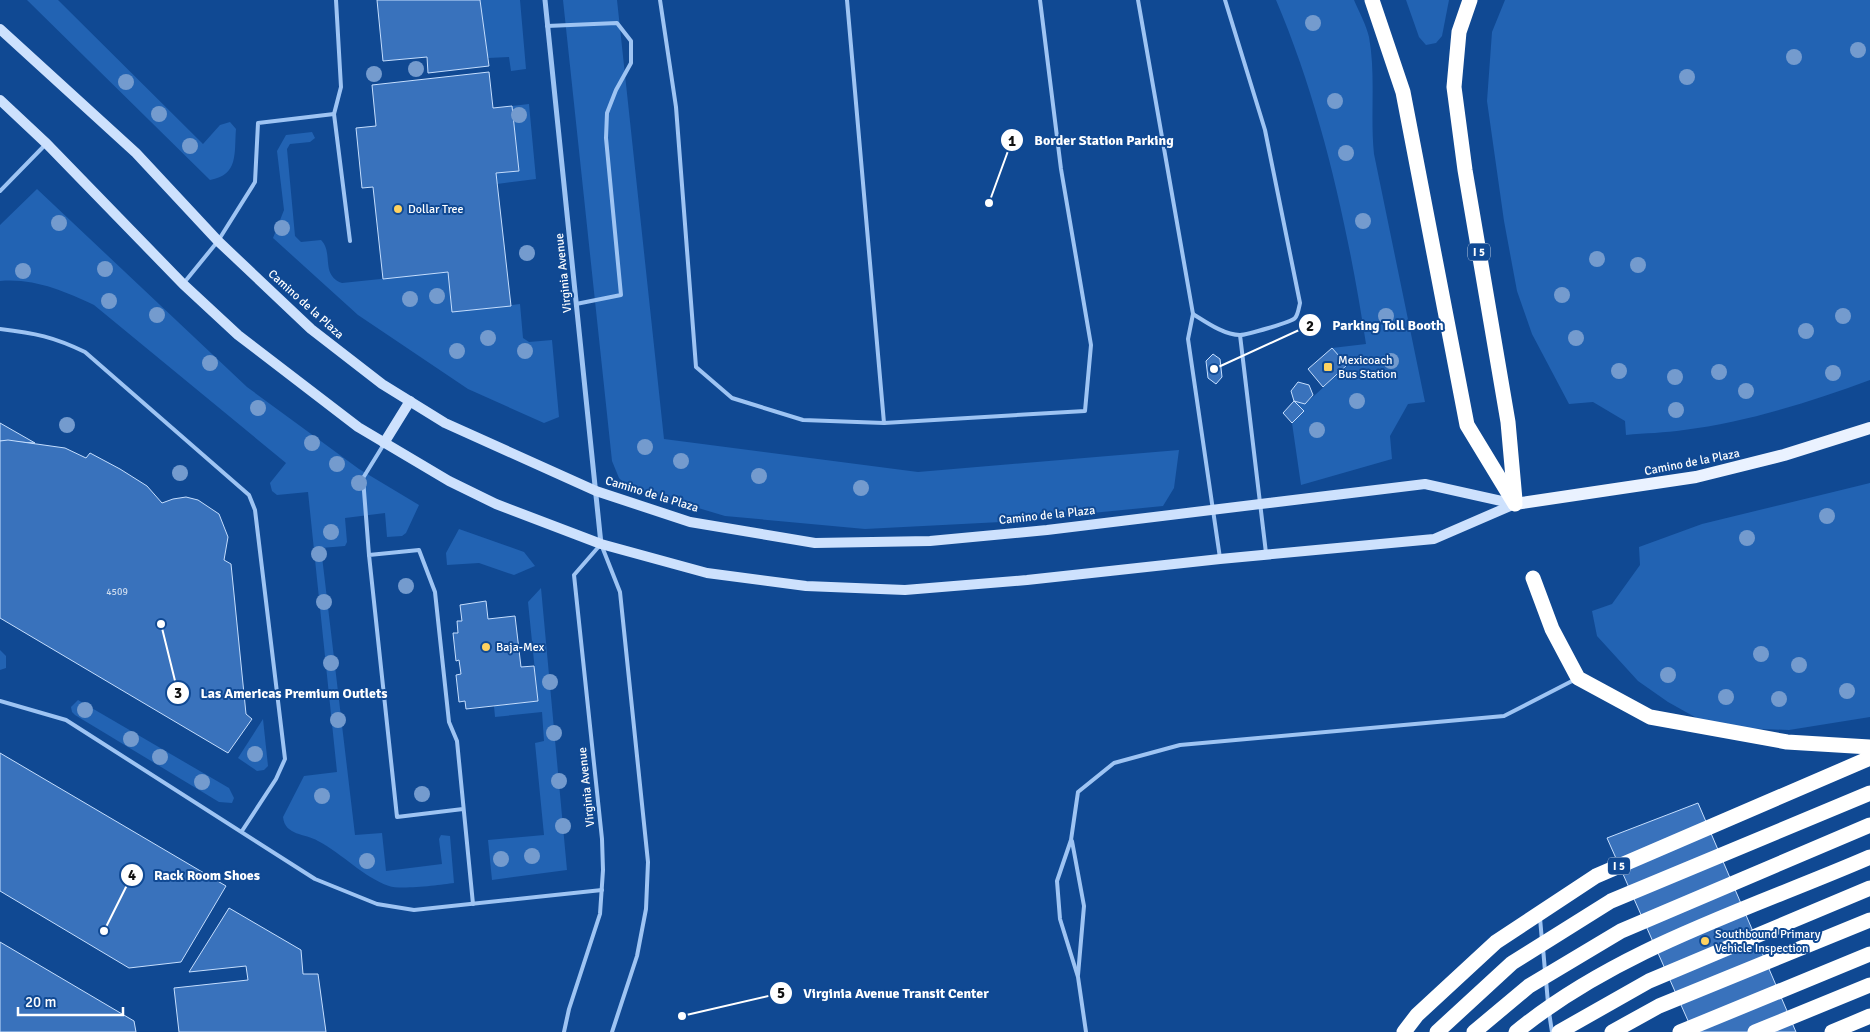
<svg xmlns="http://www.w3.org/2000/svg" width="1870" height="1032" font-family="Signika,sans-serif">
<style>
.green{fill:#2263b3}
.building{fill:#3972bc;stroke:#c5defe}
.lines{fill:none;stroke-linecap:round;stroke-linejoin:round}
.service{stroke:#9ec4f3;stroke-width:4}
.minor{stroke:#9ec4f3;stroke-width:5}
.secondary{stroke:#cde1fd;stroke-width:10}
.primary{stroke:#eaf2ff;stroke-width:12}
.motorway{stroke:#fff;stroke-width:15}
.tree{fill:#749bce}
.poi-dot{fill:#ffd260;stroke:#104993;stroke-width:2}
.labels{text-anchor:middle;stroke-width:4;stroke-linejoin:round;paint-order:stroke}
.number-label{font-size:10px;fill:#cedcee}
.shield{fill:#104993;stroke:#b7c8df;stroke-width:1}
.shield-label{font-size:11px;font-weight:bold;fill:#fff}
.poi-label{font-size:12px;fill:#fff;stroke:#104993;text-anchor:start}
.street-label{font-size:12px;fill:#fff;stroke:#104993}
.leader{fill:none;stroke:#fff;stroke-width:2}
.callout-dot{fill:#fff;stroke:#104993;stroke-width:2}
.mark-label{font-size:15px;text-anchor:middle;font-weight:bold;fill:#111}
.callout-label{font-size:14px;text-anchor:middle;font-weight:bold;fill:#fff;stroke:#104993;stroke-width:4;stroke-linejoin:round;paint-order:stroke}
</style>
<rect width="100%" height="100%" fill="#104993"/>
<g class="green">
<path d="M27,0H58L203,144L220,125L230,122L236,129C234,153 239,175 210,180Z"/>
<path d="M480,0H520L526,69L511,71L509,57L488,58Z"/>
<path d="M563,0H617L664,439L918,472L1179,450L1174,488L1163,506L1001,522L865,529L725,516L628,487L619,478L612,461Z"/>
<path d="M1276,0H1354C1359,12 1366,24 1369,37C1376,75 1370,115 1374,154L1425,402L1408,404L1390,436L1392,459L1301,485L1292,423L1303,411L1294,401L1305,404L1347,366L1332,348L1366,344C1348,228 1322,108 1276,0Z"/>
<path d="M1406,0H1449L1442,36L1436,43L1426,45L1419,37Z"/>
<path d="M1505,0H1870V380C1810,402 1747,422 1684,430C1665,433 1645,433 1626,435L1625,421L1593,402L1569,404L1532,334L1517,291L1504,221L1487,101L1492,32Z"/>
<path d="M529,104L536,179L497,184L496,173L519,171L512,106Z"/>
<path d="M312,132L315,138L310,142L290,144L287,149L295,236L301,242L321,240C334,253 320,275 342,283L448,272L452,312L520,304L523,338L529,342L552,340L559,417L544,423L468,389L358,315L273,238L284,210L277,151L286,135Z"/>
<path d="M37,189L247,387L359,469L419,505L406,533L402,536L387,537L385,513L345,518L347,542L345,546L321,548L355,835L382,833L386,871L442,864L439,839L441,835L450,836L454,883C440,885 400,890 389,886C363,877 343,854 318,841C305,833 285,836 283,817L304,776L337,772L308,492L277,495L272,491L270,483L286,463L94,305C64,291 34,278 0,281V225Z"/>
<path d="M1870,483V717L1789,730L1740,728L1702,721L1668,702L1638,681L1597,636L1592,611L1612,604L1640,565L1639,547L1702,524Z"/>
<path d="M459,529L524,552L535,566L514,575L479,563L447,565L446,553Z"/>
<path d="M541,588L567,870L492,880L488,840L544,835L535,743L544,741L542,712L495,717L494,706L538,701L528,602Z"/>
<path d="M0,650L6,656V668L0,670Z"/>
<path d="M78,700L229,788L234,798L232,803L219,802L75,715L72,712L71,707Z"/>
<path d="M263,719L268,766L264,770L257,771L238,758Z"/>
</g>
<g class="building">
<path d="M377,0H480L489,66L428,73L427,57L383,61Z"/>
<path d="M489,72L493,108L512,106L519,171L496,173L511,306L452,312L448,272L383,279L373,187L362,188L356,128L376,126L372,85Z"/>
<path d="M1332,348L1347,365L1323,387L1308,369Z"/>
<path d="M1213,354L1220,359L1222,377L1216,384L1208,378L1206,361Z"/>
<path d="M1298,382L1309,385L1313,395L1305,404L1294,401L1291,391Z"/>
<path d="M1294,401L1304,411L1292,423L1283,413Z"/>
<path d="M0,423L35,443L0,441Z"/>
<path d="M8,440L65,448L86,458L90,453L120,469L147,486L162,503L173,499L186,497L198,500L219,514L228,537L224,560L231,564L246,714L252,719L228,753L0,618V441Z"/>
<path d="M486,601L488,619L515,616L521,667L534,666L538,701L466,709L465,701L459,702L456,675L461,674L459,660L456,661L453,633H458L457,621H462L460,605Z"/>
<path d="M0,753L226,886L181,962L129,968L0,891Z"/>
<path d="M1698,803L1796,1032H1693L1607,838Z"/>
<path d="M229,908L301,950L303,974H318L326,1032H179L174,988L248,980L246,966L189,972Z"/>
<path d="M0,942L134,1021L136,1032H0Z"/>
</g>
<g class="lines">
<g class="service">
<path d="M660,0L676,107L696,367L732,398L803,420L884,423L1085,411L1091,345L1061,169L1040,0"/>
<path d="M847,0L884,423"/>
<path d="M1138,0L1193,314C1206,322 1224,335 1240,335C1246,335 1292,322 1295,318C1298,315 1299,307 1300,303L1265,130L1225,0"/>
<path d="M547,26L617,23L631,41V63L616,90L607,113L606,138L621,295L576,304"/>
<path d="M334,114L341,87L336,0"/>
<path d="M0,191L45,145"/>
<path d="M183,284L218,241L255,182L258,123L334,114L350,241"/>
<path d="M1193,314L1188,339L1220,558"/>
<path d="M0,329C35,333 54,337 85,352L249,495L255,510L285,759L276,779L242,831"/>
<path d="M1240,335L1266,553"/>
<path d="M369,555L363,478L384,444"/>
<path d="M0,701L66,720L315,879L377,904L414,910L602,890"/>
<path d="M463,809L397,817L369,555L419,550L435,592L449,722L457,741L473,904"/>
<path d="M1072,841L1084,906L1078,975"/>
<path d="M1540,918L1542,941"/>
<path d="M1543,948L1545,971"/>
<path d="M1546,980L1548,1003"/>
<path d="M1549,1012L1552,1032"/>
<path d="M564,1032L569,1009L600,914L603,870L602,839L574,575L601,544L620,592L648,862L646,909L637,956L612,1032"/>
<path d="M1086,1032L1078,977L1060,919L1057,881L1071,840L1078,792L1114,763L1180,745L1504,716L1574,680"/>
</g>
<path class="minor" d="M545,0L601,544"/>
<g class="secondary">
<path d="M0,29L136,153L218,241L311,329L382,384L445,423L596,491L690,522L815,543L930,541L1047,530L1425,484L1515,504"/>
<path d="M0,100L47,144L183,284L238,335L358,427L449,481L496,504L601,544L707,573L806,586L905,590L1027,580L1220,559L1434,539L1515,504"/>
<path d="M384,443L410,401"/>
</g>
<path class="primary" d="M1515,504L1696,477L1784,455L1870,428"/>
<g class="motorway">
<path d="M1372,0L1403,92L1467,425L1515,504"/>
<path d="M1470,0L1459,32L1454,87L1465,170L1508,422L1515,500"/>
<path d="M1533,578L1552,629L1578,678L1650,717L1787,742L1870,747"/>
<path d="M1404,1032L1417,1015L1496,942L1596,876L1870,758"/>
<path d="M1437,1032L1512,963L1611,901L1870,793"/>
<path d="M1474,1032L1529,986L1621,931L1870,825"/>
<path d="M1516,1032C1619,948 1750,909 1870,857"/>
<path d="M1559,1032L1649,981L1870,888"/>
<path d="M1612,1032L1659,1006L1870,920"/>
<path d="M1680,1032L1870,954"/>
<path d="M1755,1032L1870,985"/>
<path d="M1832,1032L1870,1016"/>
</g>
</g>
<g class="tree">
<circle cx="1313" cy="23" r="8"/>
<circle cx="1858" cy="50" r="8"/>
<circle cx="1794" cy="57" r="8"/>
<circle cx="416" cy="69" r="8"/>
<circle cx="374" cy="74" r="8"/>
<circle cx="1687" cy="77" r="8"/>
<circle cx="126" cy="82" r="8"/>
<circle cx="1335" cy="101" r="8"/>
<circle cx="159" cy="114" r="8"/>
<circle cx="519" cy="115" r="8"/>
<circle cx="190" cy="146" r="8"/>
<circle cx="1346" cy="153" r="8"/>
<circle cx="1363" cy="221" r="8"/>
<circle cx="59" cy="223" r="8"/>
<circle cx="282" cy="228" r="8"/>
<circle cx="527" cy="253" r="8"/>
<circle cx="1597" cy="259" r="8"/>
<circle cx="1638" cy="265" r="8"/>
<circle cx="105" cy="269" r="8"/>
<circle cx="23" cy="271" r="8"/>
<circle cx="1562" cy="295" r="8"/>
<circle cx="437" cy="296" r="8"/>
<circle cx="410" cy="299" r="8"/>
<circle cx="109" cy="301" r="8"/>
<circle cx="157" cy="315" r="8"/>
<circle cx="1386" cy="316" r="8"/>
<circle cx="1843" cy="316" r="8"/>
<circle cx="1806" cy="331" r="8"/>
<circle cx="488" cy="338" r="8"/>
<circle cx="1576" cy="338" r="8"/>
<circle cx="457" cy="351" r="8"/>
<circle cx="525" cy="351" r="8"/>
<circle cx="1391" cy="361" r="8"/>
<circle cx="210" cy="363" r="8"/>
<circle cx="1619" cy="371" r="8"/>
<circle cx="1719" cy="372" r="8"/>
<circle cx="1833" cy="373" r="8"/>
<circle cx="1675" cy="377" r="8"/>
<circle cx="1746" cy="391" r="8"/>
<circle cx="1357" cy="401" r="8"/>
<circle cx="258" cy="408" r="8"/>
<circle cx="1676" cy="410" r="8"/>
<circle cx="67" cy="425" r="8"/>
<circle cx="1317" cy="430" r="8"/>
<circle cx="312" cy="443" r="8"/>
<circle cx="645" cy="447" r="8"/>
<circle cx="681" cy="461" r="8"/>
<circle cx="337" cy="464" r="8"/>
<circle cx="180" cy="473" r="8"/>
<circle cx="759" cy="476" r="8"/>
<circle cx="359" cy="483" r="8"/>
<circle cx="861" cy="488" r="8"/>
<circle cx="1827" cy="516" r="8"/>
<circle cx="331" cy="532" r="8"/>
<circle cx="1747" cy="538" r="8"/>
<circle cx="319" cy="554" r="8"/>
<circle cx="406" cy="586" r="8"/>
<circle cx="324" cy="602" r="8"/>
<circle cx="1761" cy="654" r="8"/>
<circle cx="331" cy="663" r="8"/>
<circle cx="1799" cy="665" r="8"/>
<circle cx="1668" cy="675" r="8"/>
<circle cx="550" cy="682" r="8"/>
<circle cx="1847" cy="691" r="8"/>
<circle cx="1726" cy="697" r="8"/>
<circle cx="1779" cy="699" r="8"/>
<circle cx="85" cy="710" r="8"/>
<circle cx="338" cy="720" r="8"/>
<circle cx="554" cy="733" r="8"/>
<circle cx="131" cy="739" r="8"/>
<circle cx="255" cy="754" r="8"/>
<circle cx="160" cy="757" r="8"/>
<circle cx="559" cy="781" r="8"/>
<circle cx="202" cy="782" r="8"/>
<circle cx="422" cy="794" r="8"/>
<circle cx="322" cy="796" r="8"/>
<circle cx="563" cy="826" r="8"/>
<circle cx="532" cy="856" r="8"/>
<circle cx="501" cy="859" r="8"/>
<circle cx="367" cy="861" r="8"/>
</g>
<g class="poi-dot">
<circle cx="398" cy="209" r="5"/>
<rect x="1323" y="362" width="10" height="10" rx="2.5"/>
<circle cx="486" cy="647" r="5"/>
<circle cx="1705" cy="941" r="5"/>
</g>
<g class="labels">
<g class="number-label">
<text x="117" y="595">4509</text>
</g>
<g class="shield">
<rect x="1468" y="243.5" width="22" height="17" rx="4"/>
<rect x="1608" y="857.5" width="22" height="17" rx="4"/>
</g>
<g class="shield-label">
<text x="1479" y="256">I 5</text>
<text x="1619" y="870">I 5</text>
</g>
<g class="poi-label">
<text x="408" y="213">Dollar Tree</text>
<text x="1338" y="364">Mexicoach<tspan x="1338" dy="14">Bus Station</tspan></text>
<text x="496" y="651">Baja-Mex</text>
<text x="1715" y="938">Southbound Primary<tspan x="1715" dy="14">Vehicle Inspection</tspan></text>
</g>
<g class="street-label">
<text transform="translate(563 273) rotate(-96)" y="4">Virginia Avenue</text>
<text transform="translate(306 304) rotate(42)" y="4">Camino de la Plaza</text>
<text transform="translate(1692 462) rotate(-11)" y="4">Camino de la Plaza</text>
<text transform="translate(652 494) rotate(17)" y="4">Camino de la Plaza</text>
<text transform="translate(1047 515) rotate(-6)" y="4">Camino de la Plaza</text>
<text transform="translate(586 787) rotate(-96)" y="4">Virginia Avenue</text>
</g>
</g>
<path class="leader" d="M989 203L1012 140M1214 369L1310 325M161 624L178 693M104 931L132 875M682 1016L781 993"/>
<g class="callout-dot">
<circle cx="989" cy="203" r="5"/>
<circle cx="1214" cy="369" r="5"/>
<circle cx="161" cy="624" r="5"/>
<circle cx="104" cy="931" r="5"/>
<circle cx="682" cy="1016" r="5"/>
<circle cx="1012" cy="140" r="12"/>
<circle cx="1310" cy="325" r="12"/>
<circle cx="178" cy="693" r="12"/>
<circle cx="132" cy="875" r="12"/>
<circle cx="781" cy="993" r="12"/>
</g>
<g class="mark-label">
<text x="1012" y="146">1</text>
<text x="1310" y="331">2</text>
<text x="178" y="698">3</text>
<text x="132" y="880">4</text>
<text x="781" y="998">5</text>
</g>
<g class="callout-label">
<text x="1104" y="145">Border Station Parking</text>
<text x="1388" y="330">Parking Toll Booth</text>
<text x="294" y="698">Las Americas Premium Outlets</text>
<text x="207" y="880">Rack Room Shoes</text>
<text x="896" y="998">Virginia Avenue Transit Center</text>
</g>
<path d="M18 1007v8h105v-8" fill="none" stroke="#ffffff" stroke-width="2.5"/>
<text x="25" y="1007" font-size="15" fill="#ffffff" stroke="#104993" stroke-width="4" paint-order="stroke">20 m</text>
</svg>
